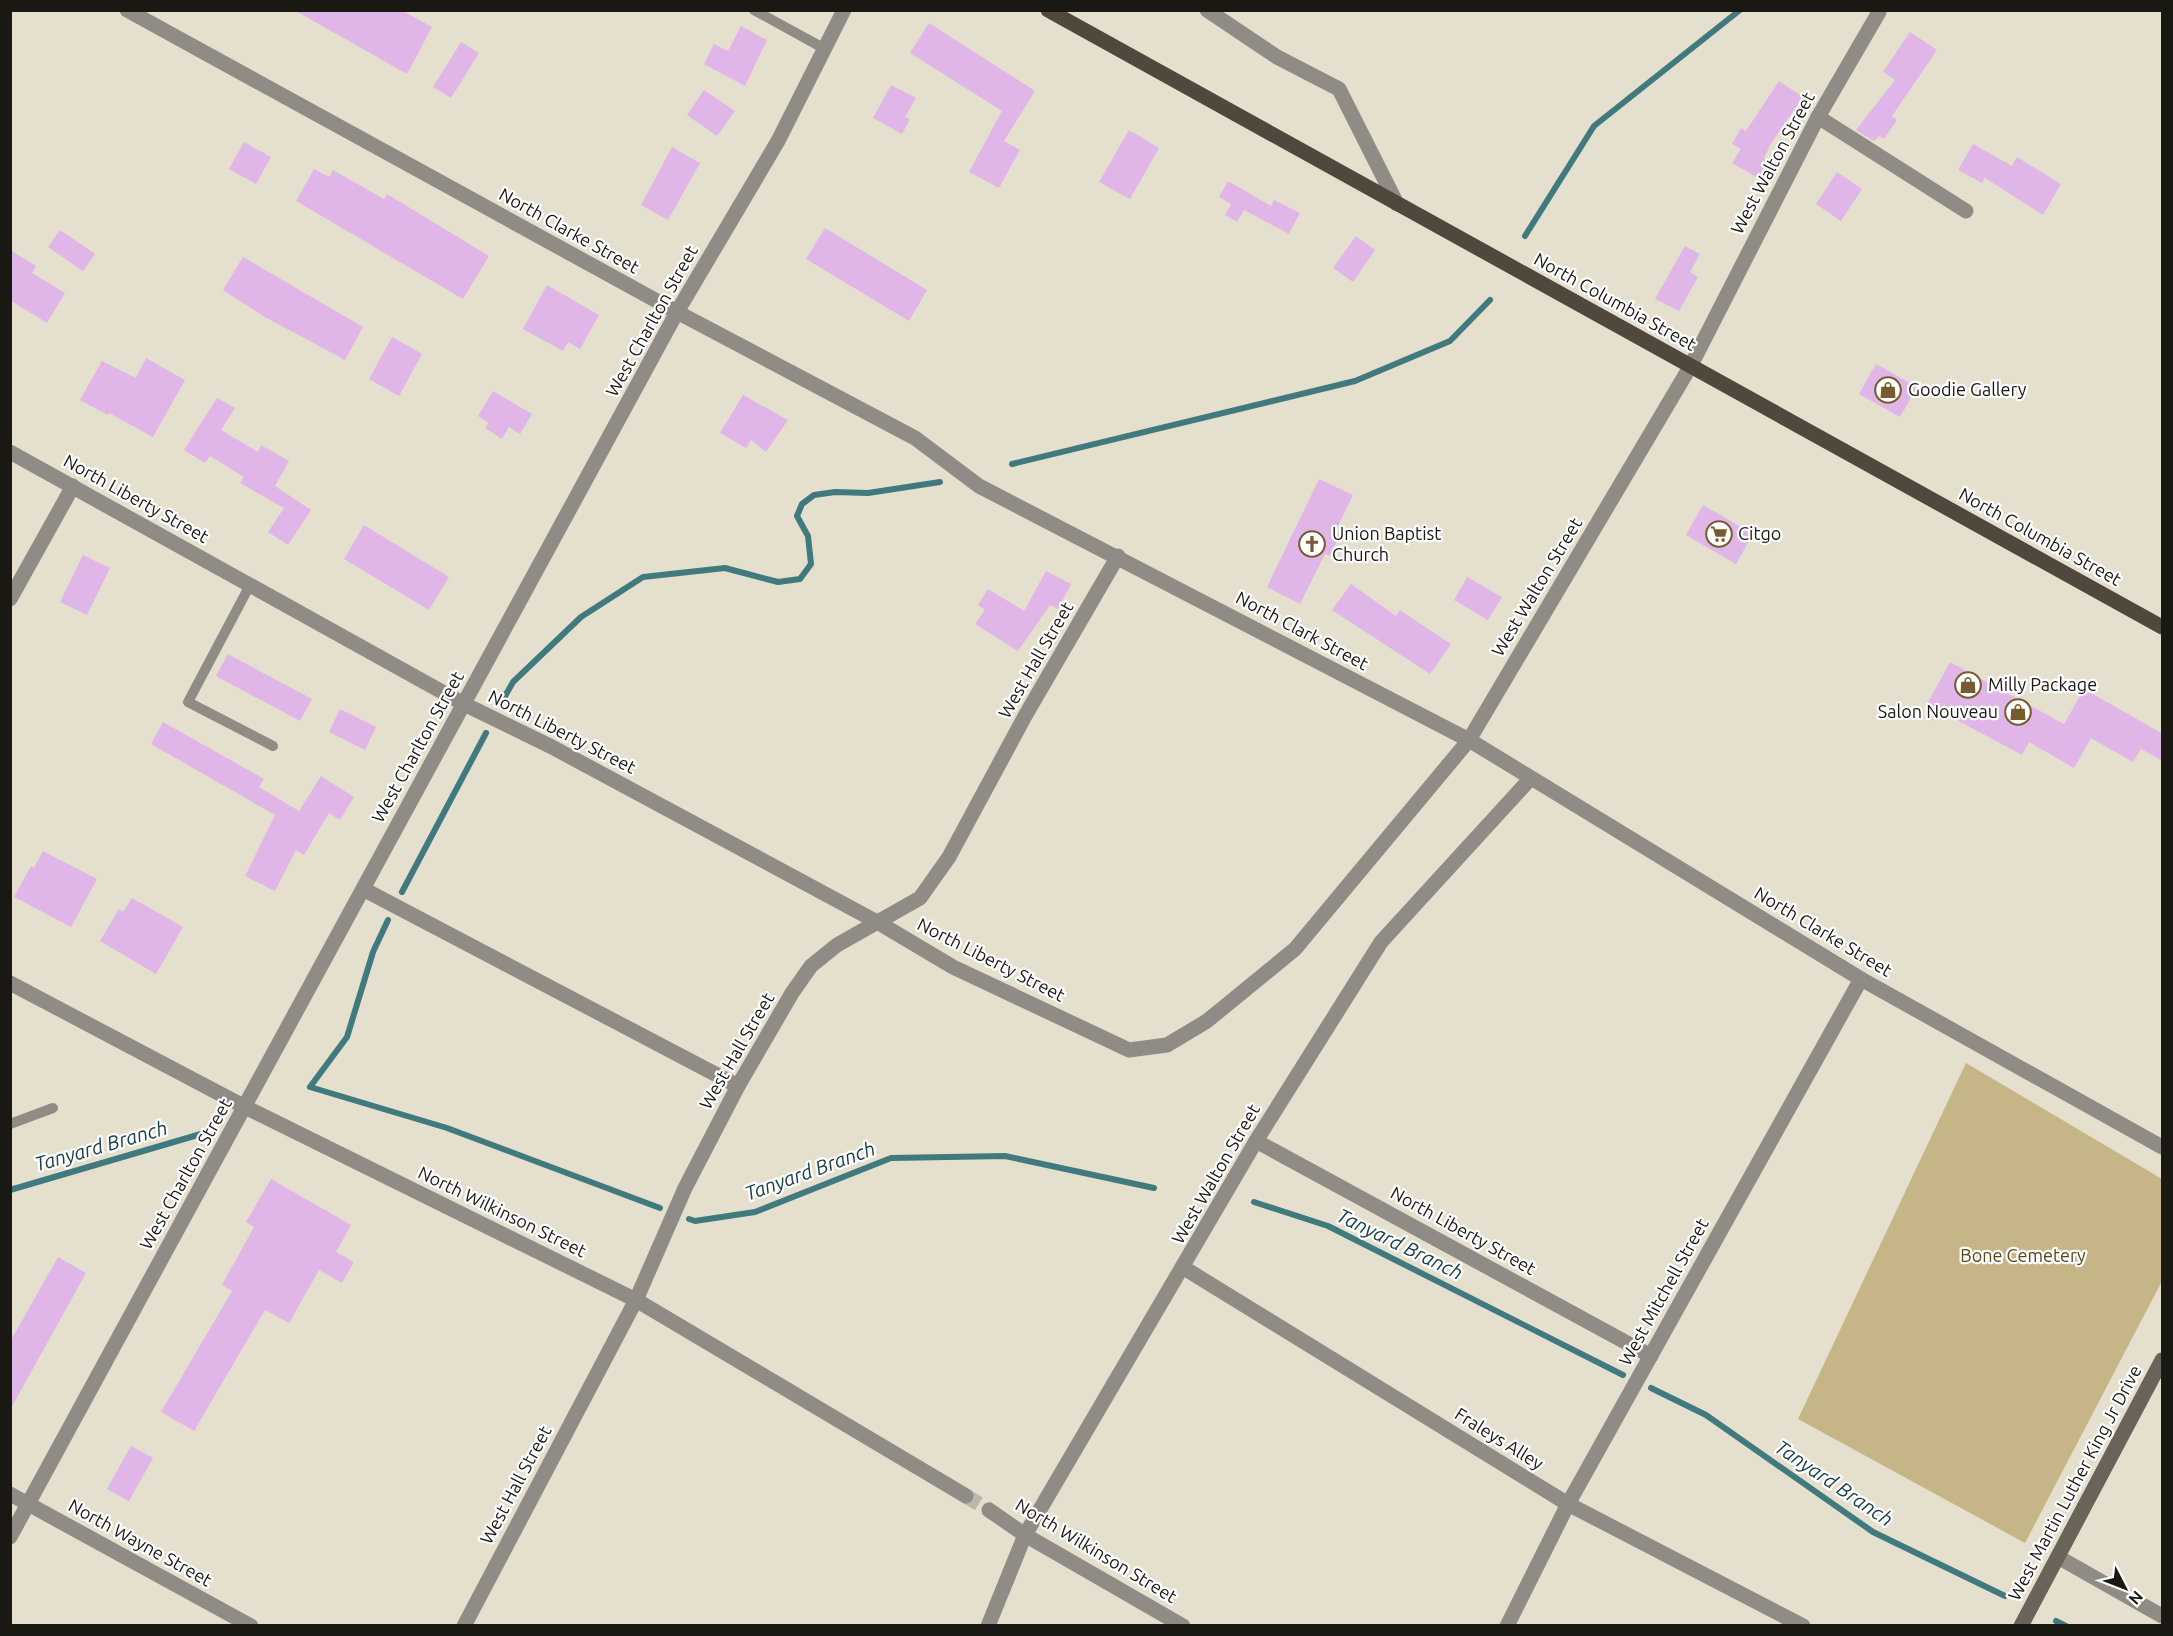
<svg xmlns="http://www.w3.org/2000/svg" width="2173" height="1636" font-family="Ubuntu,sans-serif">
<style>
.green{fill:#c6b587}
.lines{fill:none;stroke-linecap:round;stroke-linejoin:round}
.stream{stroke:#407a7e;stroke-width:6}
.building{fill:#e0b6e8}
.minor-tunnel{stroke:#bcb7a8;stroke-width:15;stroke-dasharray:15 8;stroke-linecap:butt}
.service{stroke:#908b85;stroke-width:10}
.minor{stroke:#908b85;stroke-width:15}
.secondary{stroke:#6a635a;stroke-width:15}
.primary{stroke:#50473d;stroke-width:15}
.labels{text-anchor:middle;stroke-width:4.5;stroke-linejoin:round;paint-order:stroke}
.street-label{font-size:18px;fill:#1a1812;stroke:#fff}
.poi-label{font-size:18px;fill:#1a1812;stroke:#fff;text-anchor:start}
.park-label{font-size:18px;fill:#574719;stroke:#fff}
.water-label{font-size:20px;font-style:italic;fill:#194045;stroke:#fff}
</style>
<rect width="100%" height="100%" fill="#e5dfce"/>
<path class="green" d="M1966,1063L2162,1179V1281L2025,1543L1798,1419Z"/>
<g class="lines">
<g class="stream">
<path d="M1525,236L1594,126L1740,10"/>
<path d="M1012,464L1355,381L1450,341L1490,300"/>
<path d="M500,705L513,682L581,617L643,577L725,568L778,582L800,579L811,564L808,536L797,516L802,504L814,495L835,492L868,493L940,482"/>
<path d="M402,892L486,733"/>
<path d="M388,920L373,952L347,1037L310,1087L447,1128L660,1208"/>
<path d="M10,1190L201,1134"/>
<path d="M1254,1202L1328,1226L1623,1375"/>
<path d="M689,1219L695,1221L755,1212L891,1158L1005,1156L1154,1188"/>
<path d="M1651,1388L1706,1415L1873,1532L2005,1596"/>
<path d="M2056,1621L2066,1626"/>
</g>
</g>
<g class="building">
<path d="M294,10H401L432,27L407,74Z"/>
<path d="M929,23L1035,91L1004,141L1020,150L999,188L969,172L1002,111L910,53Z"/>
<path d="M741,26L767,40L745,86L704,64L714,44L728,51Z"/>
<path d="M1910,32L1937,50L1892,116L1897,120L1884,139L1879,136L1874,141L1856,130L1895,80L1883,72Z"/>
<path d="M461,42L479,53L451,98L433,87Z"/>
<path d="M1779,81L1803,97L1770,145L1764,158L1769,161L1758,178L1732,163L1741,149L1732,144L1741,128L1746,131Z"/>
<path d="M891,85L916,98L905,117L910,119L902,134L873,118Z"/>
<path d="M704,90L735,111L717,136L687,115Z"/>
<path d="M1129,130L1159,148L1130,199L1099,182Z"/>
<path d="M244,142L271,157L256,184L229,169Z"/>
<path d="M1973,144L2012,166L2017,157L2061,184L2043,215L1985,178L1982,183L1958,170Z"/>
<path d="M672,147L700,163L668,220L641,205Z"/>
<path d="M314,169L329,177L333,170L384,199L387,194L489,256L463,299L296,201Z"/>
<path d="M1837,172L1862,189L1841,221L1816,204Z"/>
<path d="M1228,181L1271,206L1274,200L1300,213L1289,234L1244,210L1237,222L1225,215L1231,204L1219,197Z"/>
<path d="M825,228L927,290L909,321L806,259Z"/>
<path d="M60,230L95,254L83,271L48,247Z"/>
<path d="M1356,236L1375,250L1353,282L1333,268Z"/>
<path d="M1685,246L1700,254L1690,272L1698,277L1679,311L1655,299Z"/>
<path d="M10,250L36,266L32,273L65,293L47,323L10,300Z"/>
<path d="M243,257L363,327L345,360L265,317L223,290Z"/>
<path d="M547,285L599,315L580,349L568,342L563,351L523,329Z"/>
<path d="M392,337L422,354L399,396L369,379Z"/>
<path d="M146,358L185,380L153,437L109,413L108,415L80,400L102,361L136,378Z"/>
<path d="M1876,364L1917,387L1900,417L1859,394Z"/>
<path d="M493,391L532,414L520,434L509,427L502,439L485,428L489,423L478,416Z"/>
<path d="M743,395L788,420L766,452L751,440L746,448L720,433Z"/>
<path d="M217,398L235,408L221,430L258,452L261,445L289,461L275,486L311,510L288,545L268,532L284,508L240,483L244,477L210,456L205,463L184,450Z"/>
<path d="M1319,479L1353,495L1335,532L1340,534L1330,556L1325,554L1300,604L1267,587Z"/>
<path d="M1703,505L1753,534L1736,564L1686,535Z"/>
<path d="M364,525L449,577L429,610L344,559Z"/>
<path d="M83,555L110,568L87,615L60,602Z"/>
<path d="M1046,571L1071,584L1058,609L1050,605L1018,651L975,624L985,610L978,605L988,589L1024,611Z"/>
<path d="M1467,577L1502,597L1488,620L1454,600Z"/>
<path d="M1351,584L1396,616L1400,610L1451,644L1430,674L1332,610Z"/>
<path d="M228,654L312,699L300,721L216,676Z"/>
<path d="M1950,662L2064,724L2084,689L2163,734V761L2141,749L2133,762L2091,738L2074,768L2029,742L2022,755L1927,704Z"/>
<path d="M340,709L376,727L365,750L329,732Z"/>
<path d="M163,722L264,779L259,787L299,811L321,776L354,797L340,820L329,813L304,855L296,850L275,891L245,876L275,815L151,744Z"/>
<path d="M43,851L97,879L71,927L14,897L31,866L34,868Z"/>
<path d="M132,898L183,927L156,974L100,941L119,909L123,912Z"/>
<path d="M271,1179L351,1225L336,1252L354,1262L342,1283L319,1270L289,1323L265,1310L194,1431L161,1412L232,1291L222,1285L254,1227L246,1222Z"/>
<path d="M58,1257L86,1273L10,1410V1342Z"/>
<path d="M131,1446L153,1458L129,1501L107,1489Z"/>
</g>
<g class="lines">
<path class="minor-tunnel" d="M966,1496L989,1510"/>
<g class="service">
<path d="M754,10L825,49"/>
<path d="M250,585L188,702L273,746"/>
<path d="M10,1124L53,1108"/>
</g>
<g class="minor">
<path d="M127,10L677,312L915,438L979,486L1469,740L1861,979L2162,1147"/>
<path d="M1207,10L1277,57L1339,89L1397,204"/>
<path d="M1818,117L1966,211"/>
<path d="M10,452L464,704L552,747L879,923L953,967L1129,1050L1167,1045L1207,1021L1295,949L1469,740L1690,367L1818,117L1879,12"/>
<path d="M10,599L73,486"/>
<path d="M363,889L738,1086"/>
<path d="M10,983L245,1107L636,1300L966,1496"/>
<path d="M1256,1141L1651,1356"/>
<path d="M1184,1268L1568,1504L1803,1626"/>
<path d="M10,1494L251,1626"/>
<path d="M989,1510L1025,1535L1183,1626"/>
<path d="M10,1537L677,312L778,141L844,10"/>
<path d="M2058,1557L2162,1616"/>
<path d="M464,1626L636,1300L685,1188L738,1086L792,993L811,966L837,945L920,898L949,857L1025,716L1118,556"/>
<path d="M988,1626L1025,1535L1256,1141L1381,942L1531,778"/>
<path d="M1507,1626L1568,1504L1861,979"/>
</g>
<path class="secondary" d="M2021,1626L2162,1360"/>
<path class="primary" d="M1048,10L2162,627"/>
</g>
<defs>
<g id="shop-ring" transform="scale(1.35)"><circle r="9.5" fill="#fff" stroke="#775b2e" stroke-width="1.5"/><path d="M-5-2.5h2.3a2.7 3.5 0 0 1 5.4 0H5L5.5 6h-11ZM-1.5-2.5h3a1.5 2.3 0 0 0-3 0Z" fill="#775b2e"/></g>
<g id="supermarket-ring" transform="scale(1.35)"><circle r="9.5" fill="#fff" stroke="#775b2e" stroke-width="1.5"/><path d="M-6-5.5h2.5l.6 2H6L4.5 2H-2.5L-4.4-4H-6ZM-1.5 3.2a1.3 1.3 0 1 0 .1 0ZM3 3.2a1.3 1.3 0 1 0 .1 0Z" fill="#775b2e"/></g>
<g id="church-ring" transform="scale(1.35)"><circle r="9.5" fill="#fff" stroke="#775b2e" stroke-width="1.5"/><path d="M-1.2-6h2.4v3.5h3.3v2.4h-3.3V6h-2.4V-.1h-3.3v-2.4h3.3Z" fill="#775b2e"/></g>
</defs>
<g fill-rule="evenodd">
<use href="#shop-ring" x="1888" y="390"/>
<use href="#supermarket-ring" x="1719" y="534"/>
<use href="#church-ring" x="1312" y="544"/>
<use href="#shop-ring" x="1968" y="685"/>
<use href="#shop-ring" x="2018" y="712"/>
</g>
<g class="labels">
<g class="street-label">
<text transform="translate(1773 163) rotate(-62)" y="6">West Walton Street</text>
<text transform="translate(569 231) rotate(29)" y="6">North Clarke Street</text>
<text transform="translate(1615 302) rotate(29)" y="6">North Columbia Street</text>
<text transform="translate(652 321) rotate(-61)" y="6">West Charlton Street</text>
<text transform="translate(136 499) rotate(29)" y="6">North Liberty Street</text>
<text transform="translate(2040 537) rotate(29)" y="6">North Columbia Street</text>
<text transform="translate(1537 587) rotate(-59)" y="6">West Walton Street</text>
<text transform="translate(1302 631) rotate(28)" y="6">North Clark Street</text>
<text transform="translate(1036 660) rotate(-60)" y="6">West Hall Street</text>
<text transform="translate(562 732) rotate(27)" y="6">North Liberty Street</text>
<text transform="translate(418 747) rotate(-61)" y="6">West Charlton Street</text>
<text transform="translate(1823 932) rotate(31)" y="6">North Clarke Street</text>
<text transform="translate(991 960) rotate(27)" y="6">North Liberty Street</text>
<text transform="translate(737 1051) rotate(-60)" y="6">West Hall Street</text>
<text transform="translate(186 1174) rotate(-61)" y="6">West Charlton Street</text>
<text transform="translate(1216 1174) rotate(-60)" y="6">West Walton Street</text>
<text transform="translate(502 1212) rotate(26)" y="6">North Wilkinson Street</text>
<text transform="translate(1463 1231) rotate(29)" y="6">North Liberty Street</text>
<text transform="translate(1664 1292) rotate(-61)" y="6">West Mitchell Street</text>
<text transform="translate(1499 1439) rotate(32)" y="6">Fraleys Alley</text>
<text transform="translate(2075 1483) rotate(-62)" y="6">West Martin Luther King Jr Drive</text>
<text transform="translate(516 1485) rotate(-62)" y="6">West Hall Street</text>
<text transform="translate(140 1543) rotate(29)" y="6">North Wayne Street</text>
<text transform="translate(1096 1551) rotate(31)" y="6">North Wilkinson Street</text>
</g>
<g class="poi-label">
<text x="1908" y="396">Goodie Gallery</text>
<text x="1332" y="540">Union Baptist<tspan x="1332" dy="21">Church</tspan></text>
<text x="1738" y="540">Citgo</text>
<text x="1988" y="691">Milly Package</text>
<text x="1998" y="718" text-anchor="end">Salon Nouveau</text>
</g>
<g class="park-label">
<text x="2023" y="1262">Bone Cemetery</text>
</g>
<g class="water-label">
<text transform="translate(101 1146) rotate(-16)" y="7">Tanyard Branch</text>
<text transform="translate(810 1171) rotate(-20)" y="7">Tanyard Branch</text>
<text transform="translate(1400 1244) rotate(26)" y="7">Tanyard Branch</text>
<text transform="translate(1834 1483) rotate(34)" y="7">Tanyard Branch</text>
</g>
</g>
<rect width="2173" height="1636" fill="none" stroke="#1a1812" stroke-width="24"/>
<g transform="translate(2125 1588) rotate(132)" stroke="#ffffff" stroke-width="4.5" paint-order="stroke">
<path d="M0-4.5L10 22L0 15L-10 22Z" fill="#1a1812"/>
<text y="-9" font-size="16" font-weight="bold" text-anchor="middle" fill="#1a1812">N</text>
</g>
</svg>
